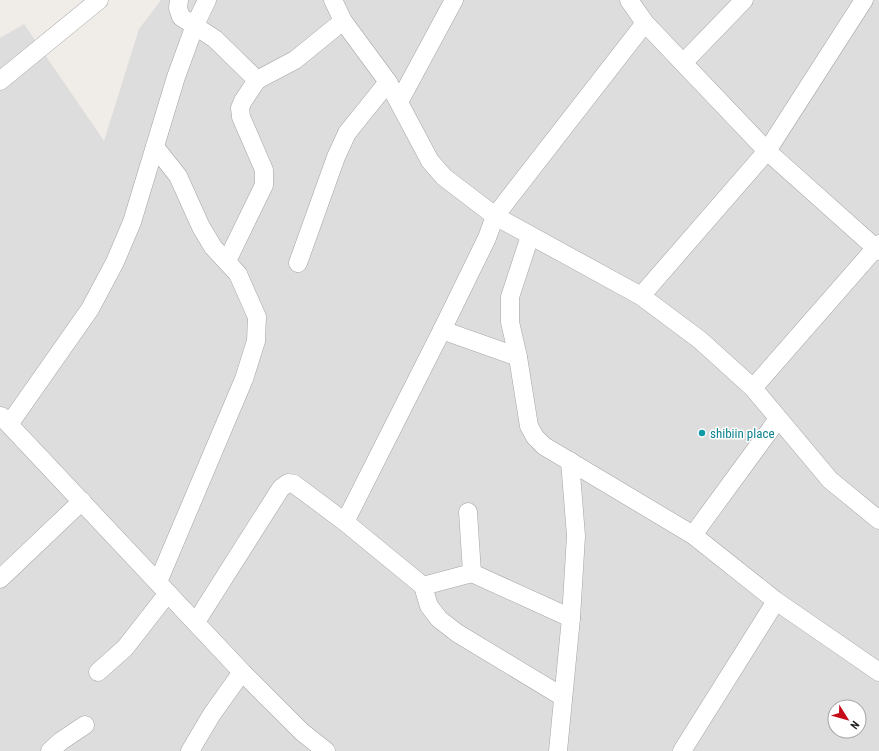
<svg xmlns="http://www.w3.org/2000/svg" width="879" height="751" font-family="'Roboto Condensed',sans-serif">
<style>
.residential{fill:#dedddd;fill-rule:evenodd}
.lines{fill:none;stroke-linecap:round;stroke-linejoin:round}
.minor-casing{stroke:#a4a4a4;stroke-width:19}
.minor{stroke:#fff;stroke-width:18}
.culture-dot{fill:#0f9aa8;stroke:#fff;stroke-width:1.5}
.labels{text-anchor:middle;stroke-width:3;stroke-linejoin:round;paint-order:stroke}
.culture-label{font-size:13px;fill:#0d838f;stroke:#fff;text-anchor:start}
</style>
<rect width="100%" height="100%" fill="#f0ece7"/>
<path class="residential" d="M161,0H879V751H0V38L24,24L104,141L139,29ZM835,707H859V731H835Z"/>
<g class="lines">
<g class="minor-casing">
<g id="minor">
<path d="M179,0L178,8L181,17L215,39L257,80L295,60L343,21"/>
<path d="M333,0L343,21L388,82L430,161L444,177L495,216L641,296L700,340L753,388L830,480L879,520"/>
<path d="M629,0L645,23L767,151L879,251"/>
<path d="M683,63L744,0"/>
<path d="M0,81L99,0"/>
<path d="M399,102L454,0"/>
<path d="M155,147L178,176L201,227L213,247L238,274L257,317L256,341L244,379L158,582"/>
<path d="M530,236L510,297V322L518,357L529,426L535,437L544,446L693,535L776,601L879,672"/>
<path d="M227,261L264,185V170L241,117L240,108L243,101L257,80"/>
<path d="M298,263L336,157L347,133L388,82"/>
<path d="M641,296L767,151L864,0"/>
<path d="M442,330L518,357"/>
<path d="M753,388L879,244"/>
<path d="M1,416L242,672L302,732L326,751"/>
<path d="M10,423L90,309L115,262L132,222L176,77L195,25L207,0"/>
<path d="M468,512L472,573"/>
<path d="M345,522L423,586L429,606L439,619L457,633L563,697"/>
<path d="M693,535L778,419"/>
<path d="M0,579L82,501"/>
<path d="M423,586L472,573L571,618"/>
<path d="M196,622L281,488L288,483L294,484L345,522L442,330L487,238L495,216L645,23"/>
<path d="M98,672L125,648L168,593"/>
<path d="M50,751L61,741L85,725"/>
<path d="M190,751L212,714L242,672"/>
<path d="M558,751L571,618L576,536L570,461"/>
<path d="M682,751L776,601"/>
</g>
</g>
<use href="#minor" class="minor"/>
</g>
<circle class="culture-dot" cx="702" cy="433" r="4"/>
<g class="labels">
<g class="culture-label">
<text x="710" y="438">shibiin place</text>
</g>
</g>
<g transform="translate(847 719) rotate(127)"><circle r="19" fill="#ffffff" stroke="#a6a6a6"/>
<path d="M0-3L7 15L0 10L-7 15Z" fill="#c60a18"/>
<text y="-6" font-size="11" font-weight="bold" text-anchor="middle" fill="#202020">N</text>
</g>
</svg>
